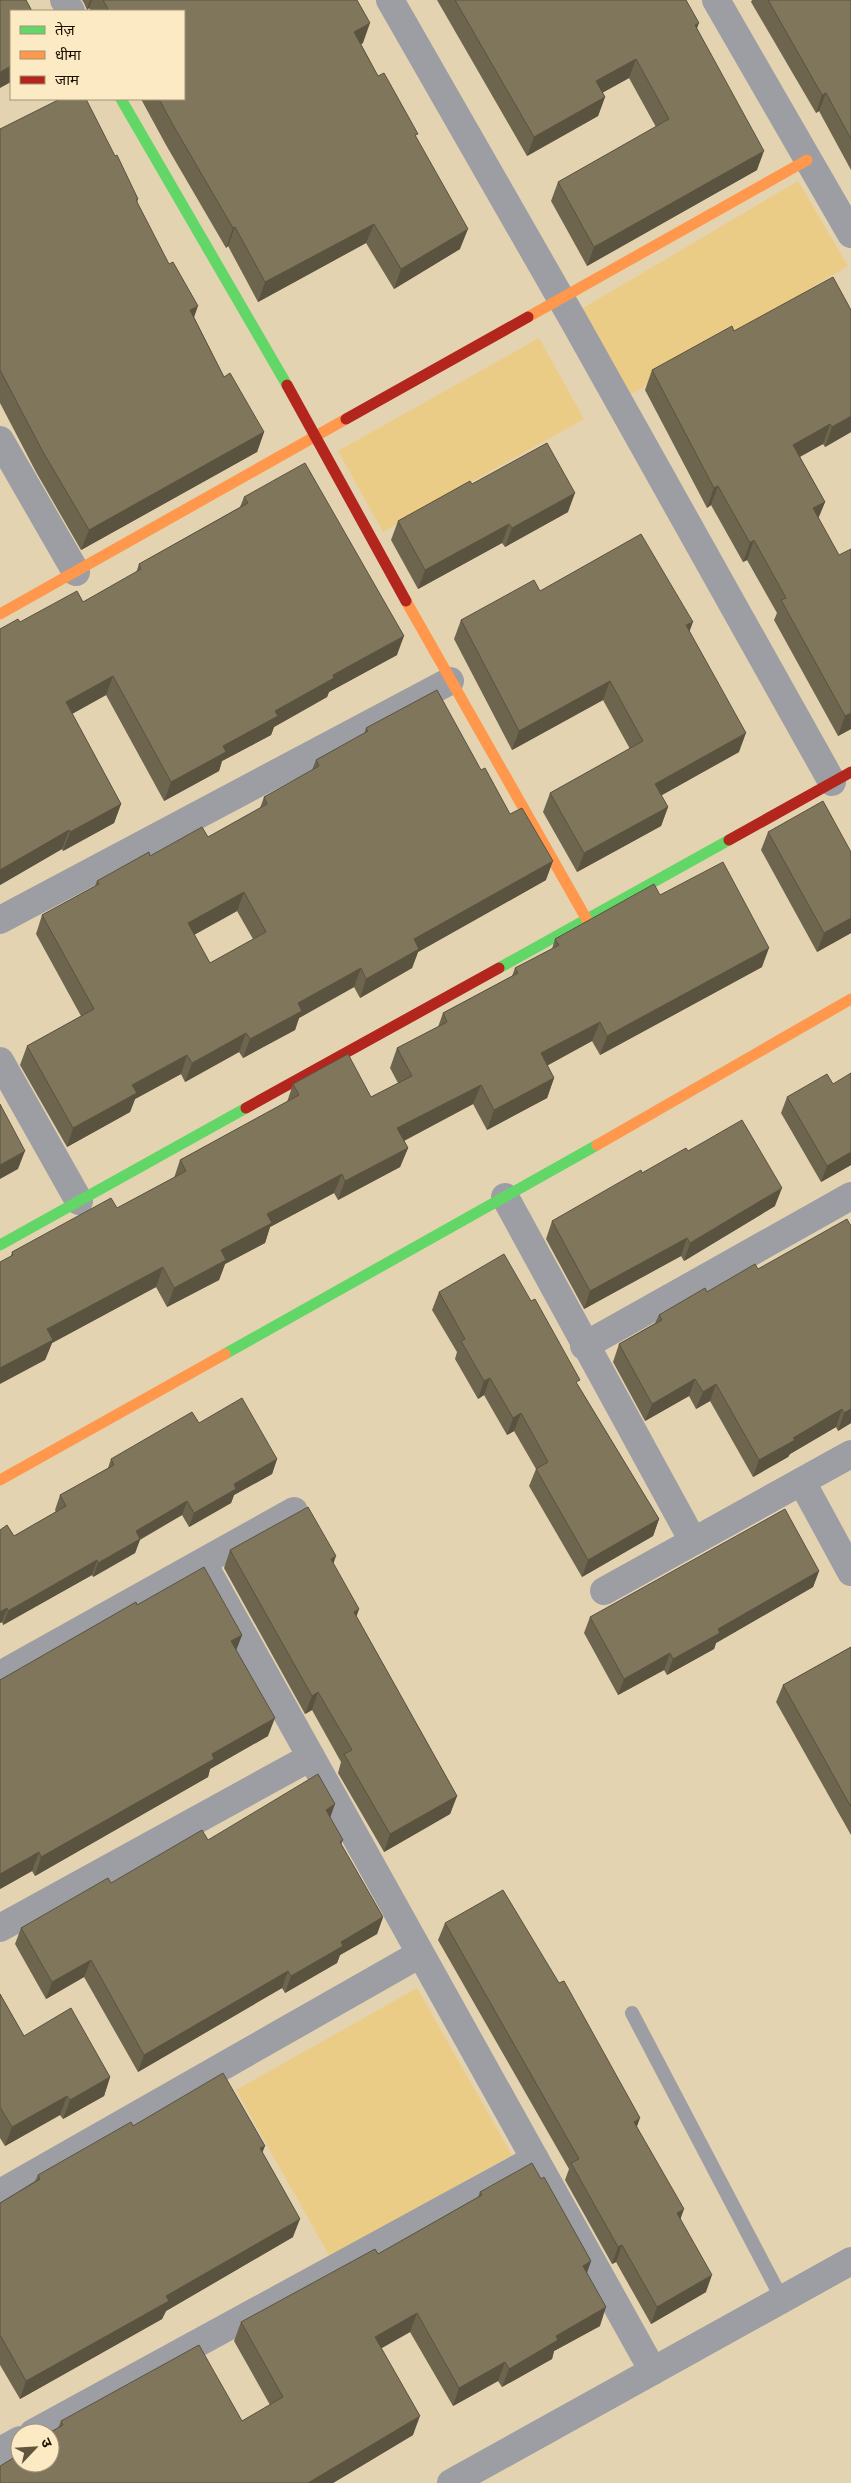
<svg xmlns="http://www.w3.org/2000/svg" width="851" height="2483" font-family="'Work Sans','Noto Sans Devanagari',sans-serif">
<style>
.green{fill:#ebcc87}
.lines{fill:none;stroke-linecap:round;stroke-linejoin:round}
.lane{stroke:#9c9ea4;stroke-width:14}
.street{stroke:#9c9ea4;stroke-width:28}
.fast{stroke:#63d668;stroke-width:11}
.slow{stroke:#ff974d;stroke-width:11}
.jam{stroke:#b3261e;stroke-width:11}
.wall{fill:#6e654f;fill-rule:evenodd}
.shaded-wall{fill:#5a5340}
.building{fill:#80765c;stroke:#5a5340;fill-rule:evenodd}
</style>
<rect width="100%" height="100%" fill="#e4d3b1"/>
<g class="green">
<path d="M798,181L848,266L628,396L578,311Z"/>
<path d="M539,338L584,419L383,532L338,451Z"/>
<path d="M417,1988L512,2155L330,2257L236,2090Z"/>
</g>
<g class="lines">
<path class="lane" d="M632,2013L782,2299"/>
<g class="street">
<path d="M64,0L71,11"/>
<path d="M390,0L575,323L832,782"/>
<path d="M716,0L851,234"/>
<path d="M0,440L76,572"/>
<path d="M0,920L450,681"/>
<path d="M0,1061L79,1201"/>
<path d="M505,1197L693,1541"/>
<path d="M584,1346L851,1196"/>
<path d="M802,1482L851,1572"/>
<path d="M203,1563L653,2371"/>
<path d="M604,1591L851,1454"/>
<path d="M0,1675L294,1511"/>
<path d="M0,1928L311,1757"/>
<path d="M0,2193L420,1954"/>
<path d="M33,2433L535,2159"/>
<path d="M0,2451L20,2440"/>
<path d="M451,2483L851,2261"/>
</g>
<g class="fast">
<path d="M121,99L287,385"/>
<path d="M499,968L729,840"/>
<path d="M0,1245L246,1108"/>
<path d="M225,1354L597,1145"/>
</g>
<g class="slow">
<path d="M528,317L807,160"/>
<path d="M406,601L587,920"/>
<path d="M0,614L346,419"/>
<path d="M597,1145L851,999"/>
<path d="M0,1480L225,1354"/>
</g>
<g class="jam">
<path d="M287,385L406,601"/>
<path d="M346,419L528,317"/>
<path d="M729,840L851,772"/>
<path d="M246,1108L499,968"/>
</g>
</g>
<g class="wall">
<path d="M82,0H357L363,43L361,44L378,76L416,137L460,249L394,289L366,243L258,302L228,246L226,248L166,145L141,99H184V11H91L89,8L87,10L84,3Z"/>
<path d="M437,0H686L697,29L757,170L587,266L551,201L558,182L656,127L629,78L602,93L605,97L598,116L527,156Z"/>
<path d="M752,0H851V170L819,111L816,113L751,2Z"/>
<path d="M0,129L115,156L138,199L137,203L224,377L264,432L257,452L81,550L36,472L0,403Z"/>
<path d="M734,331L851,432L825,447L823,444L800,457L825,502L818,519L851,729L838,736L774,620L777,613L747,560L743,562L711,505L707,508L645,390L652,370Z"/>
<path d="M472,484L568,512L505,547L502,543L418,589L391,540L398,521Z"/>
<path d="M244,497L397,655L329,692L327,697L274,727L271,735L222,761L219,771L164,801L106,695L72,714L121,804L114,823L63,851L62,849L0,885V629L83,602L136,573L139,564L240,507Z"/>
<path d="M540,591L689,631L739,752L661,795L668,807L661,826L577,872L543,812L550,793L630,749L603,700L512,750L454,639L461,620Z"/>
<path d="M366,728L481,770L546,880L418,952L412,968L360,998L354,987L299,1018L295,1030L243,1058L239,1052L185,1082L181,1074L135,1099L130,1112L67,1147L20,1065L27,1046L81,1016L36,934L42,915L95,886L97,881L150,856L208,837L260,808L264,797L312,770L316,760L364,734ZM237,911L253,939L210,963L194,935Z"/>
<path d="M768,832L851,933L817,952L761,850Z"/>
<path d="M660,895L762,967L600,1055L592,1041L547,1065L554,1078L547,1098L487,1130L473,1104L404,1141L408,1148L400,1167L338,1200L334,1193L270,1227L265,1243L225,1264L219,1280L167,1307L156,1287L52,1343L45,1360L11,1256L12,1252L117,1208L174,1178L180,1160L287,1102L293,1084L371,1097L398,1083L390,1068L397,1048L438,1027L443,1013L512,976L515,968L552,949L555,939Z"/>
<path d="M833,1084L851,1165L821,1182L781,1113L787,1097Z"/>
<path d="M688,1151L775,1206L684,1261L681,1256L584,1309L546,1239L552,1221L642,1173Z"/>
<path d="M851,1226V1423L838,1431L836,1427L790,1454L788,1457L753,1477L710,1401L696,1409L689,1396L645,1421L613,1362L619,1344L655,1323L659,1315Z"/>
<path d="M439,1292L578,1385L659,1519L653,1536L582,1577L529,1486L536,1469L514,1431L507,1435L484,1395L478,1399L455,1359L457,1352L432,1310Z"/>
<path d="M199,1423L277,1459L272,1474L234,1495L231,1503L189,1527L182,1515L140,1540L135,1553L93,1577L92,1575L3,1625L2,1622L0,1623V1530L14,1536L56,1512L55,1510L60,1495L108,1468L111,1459Z"/>
<path d="M230,1550L333,1564L359,1609L356,1616L457,1796L450,1814L384,1852L338,1773L341,1762L312,1710L305,1714L224,1568Z"/>
<path d="M819,1571L813,1587L716,1643L714,1649L667,1675L664,1670L618,1695L584,1633L590,1617Z"/>
<path d="M137,1605L242,1635L236,1650L268,1736L210,1769L208,1777L35,1876L32,1871L0,1889V1680Z"/>
<path d="M851,1647V1835L776,1702L783,1685Z"/>
<path d="M330,1818L343,1840L341,1845L383,1917L377,1934L340,1955L337,1963L285,1993L282,1988L138,2072L84,1977L46,1999L15,1944L21,1928L111,1883L208,1840Z"/>
<path d="M445,1923L637,2127L681,2220L706,2292L651,2324L616,2262L612,2264L565,2180L569,2169L438,1940Z"/>
<path d="M0,1994L24,2036L110,2077L104,2096L63,2119L60,2115L5,2146L0,2138Z"/>
<path d="M133,2126L262,2153L293,2237L166,2311L162,2319L20,2399L0,2365V2203L35,2181L38,2175Z"/>
<path d="M541,2179L591,2261L587,2273L600,2326L554,2351L552,2359L502,2387L498,2381L453,2406L410,2332L381,2348L413,2435L333,2483H0L16,2456L18,2451L58,2428L61,2421H242L270,2405L234,2341L241,2322L378,2254L478,2197L480,2192Z"/>
</g>
<g class="shaded-wall">
<path d="M90,0H92L89,8L87,10Z"/>
<path d="M370,23L363,43L347,52L354,32Z"/>
<path d="M699,23L692,42L695,25Z"/>
<path d="M636,59L629,78L589,100L596,81Z"/>
<path d="M11,66V82L0,88V72Z"/>
<path d="M826,93L819,111L816,113L822,95Z"/>
<path d="M605,97L598,116L527,156L534,137Z"/>
<path d="M764,151L757,170L587,266L594,247Z"/>
<path d="M374,224L366,243L258,302L265,282Z"/>
<path d="M235,227L228,246L226,248L233,228Z"/>
<path d="M468,229L460,249L394,289L401,269Z"/>
<path d="M198,306L191,326L190,310Z"/>
<path d="M851,416V432L825,447L832,427Z"/>
<path d="M830,424L823,444L786,464L793,445Z"/>
<path d="M264,432L257,452L81,550L89,530Z"/>
<path d="M718,486L711,505L707,508L714,488Z"/>
<path d="M575,493L568,512L505,547L512,528Z"/>
<path d="M825,502L817,521L813,508Z"/>
<path d="M509,524L502,543L418,589L425,570Z"/>
<path d="M754,540L747,560L743,562L750,543Z"/>
<path d="M693,622L686,641V625Z"/>
<path d="M404,636L397,655L329,692L327,697L274,727L271,735L222,761L219,771L164,801L171,782L223,746L275,711L333,675Z"/>
<path d="M113,676L106,695L59,721L66,702Z"/>
<path d="M610,681L603,700L512,750L519,731Z"/>
<path d="M851,713V729L838,736L845,716Z"/>
<path d="M746,733L739,752L648,803L655,784Z"/>
<path d="M121,804L114,823L63,851L70,832Z"/>
<path d="M668,807L661,826L577,872L584,853Z"/>
<path d="M69,830L62,849L0,885V870Z"/>
<path d="M553,861L546,880L418,952L412,968L360,998L366,979L414,939Z"/>
<path d="M244,892L237,911L181,942L188,923Z"/>
<path d="M851,918V933L817,952L824,933Z"/>
<path d="M769,948L762,967L600,1055L607,1036Z"/>
<path d="M361,968L354,987L299,1018L295,1030L243,1058L250,1039L298,1003Z"/>
<path d="M600,1022L592,1041L534,1073L541,1053Z"/>
<path d="M246,1033L239,1052L185,1082L192,1063Z"/>
<path d="M187,1055L181,1074L135,1099L130,1112L67,1147L73,1128L132,1085Z"/>
<path d="M554,1078L547,1098L487,1130L494,1110Z"/>
<path d="M481,1085L473,1104L390,1148L397,1128Z"/>
<path d="M408,1148L400,1167L338,1200L345,1181Z"/>
<path d="M25,1151L18,1169L0,1179V1165Z"/>
<path d="M851,1152V1165L821,1182L827,1166Z"/>
<path d="M342,1174L334,1193L270,1227L265,1243L225,1264L219,1280L167,1307L174,1288L267,1214Z"/>
<path d="M782,1188L775,1206L684,1261L690,1243Z"/>
<path d="M687,1238L681,1256L584,1309L590,1291Z"/>
<path d="M163,1267L156,1287L52,1343L45,1360L0,1384V1368L47,1329Z"/>
<path d="M490,1378L484,1395L478,1399L484,1381Z"/>
<path d="M695,1379L689,1396L645,1421L652,1404Z"/>
<path d="M716,1384L710,1401L696,1409L703,1392Z"/>
<path d="M842,1409L836,1427L790,1454L788,1457L753,1477L759,1460L793,1438Z"/>
<path d="M851,1409V1423L838,1431L844,1413Z"/>
<path d="M521,1413L514,1431L507,1435L513,1418Z"/>
<path d="M277,1459L272,1474L234,1495L231,1503L189,1527L194,1513L234,1484Z"/>
<path d="M187,1501L182,1515L140,1539L135,1553L93,1577L98,1563L136,1531Z"/>
<path d="M659,1519L653,1536L582,1577L588,1560Z"/>
<path d="M336,1556L330,1574L331,1559Z"/>
<path d="M97,1560L92,1575L3,1625L8,1611Z"/>
<path d="M819,1571L813,1587L716,1643L714,1649L667,1675L673,1659L718,1629Z"/>
<path d="M7,1608L2,1622L0,1623V1612Z"/>
<path d="M359,1609L353,1627L354,1612Z"/>
<path d="M242,1635L235,1653L231,1641Z"/>
<path d="M670,1653L664,1670L618,1695L624,1679Z"/>
<path d="M318,1692L312,1710L305,1714L312,1696Z"/>
<path d="M275,1718L268,1736L210,1769L208,1777L35,1876L41,1857L212,1754Z"/>
<path d="M457,1796L450,1814L384,1852L390,1834Z"/>
<path d="M335,1804L329,1821L326,1810Z"/>
<path d="M39,1852L32,1871L0,1889V1874Z"/>
<path d="M383,1917L377,1934L340,1955L337,1963L285,1993L291,1976L341,1942Z"/>
<path d="M91,1960L84,1977L46,1999L52,1982Z"/>
<path d="M288,1971L282,1988L138,2072L144,2055Z"/>
<path d="M110,2077L104,2096L63,2119L70,2100Z"/>
<path d="M67,2096L60,2115L5,2146L12,2127Z"/>
<path d="M640,2118L634,2135V2122Z"/>
<path d="M265,2146L258,2164L260,2148Z"/>
<path d="M684,2209L678,2226L677,2213Z"/>
<path d="M300,2219L293,2237L166,2311L162,2319L20,2399L26,2381L166,2296Z"/>
<path d="M622,2245L616,2262L612,2264L618,2247Z"/>
<path d="M591,2261L584,2280L583,2266Z"/>
<path d="M712,2275L706,2292L651,2324L657,2307Z"/>
<path d="M606,2307L600,2326L554,2351L552,2359L502,2387L509,2369L556,2336Z"/>
<path d="M417,2313L410,2332L368,2356L375,2337Z"/>
<path d="M505,2362L498,2381L453,2406L459,2388Z"/>
<path d="M420,2416L413,2435L333,2483H308Z"/>
</g>
<g class="building">
<path d="M0,0H26L32,11H11V66L0,72Z"/>
<path d="M103,0H357L370,23L354,32L378,76L384,73L418,134L415,135L468,229L401,269L374,224L265,282L235,227L233,228L173,125L159,99H184V11H109Z"/>
<path d="M455,0H686L699,23L695,25L764,151L594,247L558,182L669,119L636,59L596,81L605,97L534,137Z"/>
<path d="M768,0H851V139L826,93L822,95Z"/>
<path d="M60,99H86L115,156L117,155L138,199L136,200L169,264L173,262L198,306L190,310L224,377L230,373L264,432L89,530L43,452L0,370V129Z"/>
<path d="M833,277L851,310V416L832,427L830,424L793,445L825,502L813,508L839,555L851,549V713L845,716L781,600L786,598L754,540L750,543L718,486L714,488L652,370L732,326L734,331Z"/>
<path d="M547,443L575,493L512,528L509,524L425,570L398,521L470,481L472,484Z"/>
<path d="M305,463L404,636L333,675L334,678L275,711L278,716L223,746L226,752L171,782L113,676L66,702L121,804L70,832L69,830L0,870V629L18,619L20,622L77,591L83,602L141,569L139,564L248,503L244,497Z"/>
<path d="M641,534L693,622L686,625L746,733L655,784L668,807L584,853L550,793L643,741L610,681L519,731L461,620L534,580L540,591Z"/>
<path d="M437,690L481,770L485,768L510,814L522,808L553,861L414,939L419,949L366,979L361,968L298,1003L302,1011L250,1039L246,1033L192,1063L187,1055L132,1085L137,1093L73,1128L27,1046L94,1009L42,915L99,884L97,881L149,852L150,856L202,827L208,837L267,804L264,797L319,766L316,760L368,731L366,728ZM244,892L266,932L210,963L188,923Z"/>
<path d="M823,801L851,852V918L824,933L768,832Z"/>
<path d="M723,862L769,948L607,1036L600,1022L541,1053L554,1078L494,1110L481,1085L397,1128L408,1148L345,1181L342,1174L267,1214L272,1223L221,1250L226,1260L174,1288L163,1267L47,1329L53,1340L0,1368V1262L13,1255L12,1252L111,1198L117,1208L186,1171L180,1160L299,1095L293,1084L348,1054L371,1097L412,1076L397,1048L447,1022L443,1013L518,973L515,968L559,945L555,939L654,884L660,895Z"/>
<path d="M851,1073V1152L827,1166L787,1097L827,1074L833,1084Z"/>
<path d="M0,1104L25,1151L0,1165Z"/>
<path d="M742,1120L782,1188L690,1243L687,1238L590,1291L552,1221L641,1170L642,1173L686,1148L688,1151Z"/>
<path d="M847,1219L851,1226V1409L844,1413L842,1409L793,1438L795,1440L759,1460L716,1384L703,1392L695,1379L652,1404L619,1344L662,1320L659,1315L705,1288L707,1292L755,1264L758,1269Z"/>
<path d="M504,1254L531,1301L535,1299L580,1380L576,1382L659,1519L588,1560L536,1469L548,1462L521,1413L513,1418L490,1378L484,1381L461,1341L465,1339L439,1292Z"/>
<path d="M242,1398L277,1459L234,1484L236,1489L194,1513L187,1501L136,1531L140,1539L98,1563L97,1560L8,1611L7,1608L0,1612V1530L7,1525L14,1536L66,1506L60,1495L114,1465L111,1459L192,1412L199,1423Z"/>
<path d="M308,1507L336,1556L331,1559L359,1609L354,1612L457,1796L390,1834L344,1754L352,1750L318,1692L312,1696L230,1550Z"/>
<path d="M785,1509L819,1571L718,1629L720,1633L673,1659L670,1653L624,1679L590,1617Z"/>
<path d="M204,1567L242,1635L231,1641L275,1718L212,1754L214,1759L41,1857L39,1852L0,1874V1680L136,1602L137,1605Z"/>
<path d="M851,1647V1807L783,1685Z"/>
<path d="M318,1774L335,1804L326,1810L343,1840L340,1842L383,1917L341,1942L343,1946L291,1976L288,1971L144,2055L91,1960L52,1982L21,1928L108,1878L111,1883L202,1830L208,1840Z"/>
<path d="M503,1890L559,1983L564,1981L640,2118L634,2122L684,2209L677,2213L712,2275L657,2307L622,2245L618,2247L571,2163L579,2159L445,1923Z"/>
<path d="M0,1994L24,2036L71,2008L110,2077L70,2100L67,2096L12,2127L0,2107Z"/>
<path d="M223,2073L265,2146L260,2148L300,2219L166,2296L169,2301L26,2381L0,2335V2203L40,2179L38,2175L131,2122L133,2126Z"/>
<path d="M532,2163L541,2179L544,2177L591,2261L583,2266L606,2307L556,2336L558,2340L509,2369L505,2362L459,2388L417,2313L375,2337L420,2416L308,2483H0V2466L20,2454L18,2451L20,2449V2463H50V2433H49L63,2425L61,2421L199,2345L242,2421L283,2397L241,2322L375,2249L378,2254L482,2195L480,2192Z"/>
</g>
<rect x="10" y="10" width="175" height="90" fill="#fceac5" stroke="#a29376"/>
<rect x="20" y="26" width="25" height="8" fill="#63d668" stroke="#a29376"/>
<text x="55" y="35" font-size="15" fill="#1c1100">तेज़</text>
<rect x="20" y="51" width="25" height="8" fill="#ff974d" stroke="#a29376"/>
<text x="55" y="60" font-size="15" fill="#1c1100">धीमा</text>
<rect x="20" y="76" width="25" height="8" fill="#b3261e" stroke="#a29376"/>
<text x="55" y="85" font-size="15" fill="#1c1100">जाम</text>
<g transform="translate(35 2448) rotate(65)"><circle r="24" fill="#fceac5" stroke="#a29376"/>
<path d="M0-4L9 19L0 12L-9 19Z" fill="#62553e"/>
<text y="-8" font-size="14" font-weight="bold" text-anchor="middle" fill="#1c1100">उ</text>
</g>
</svg>
